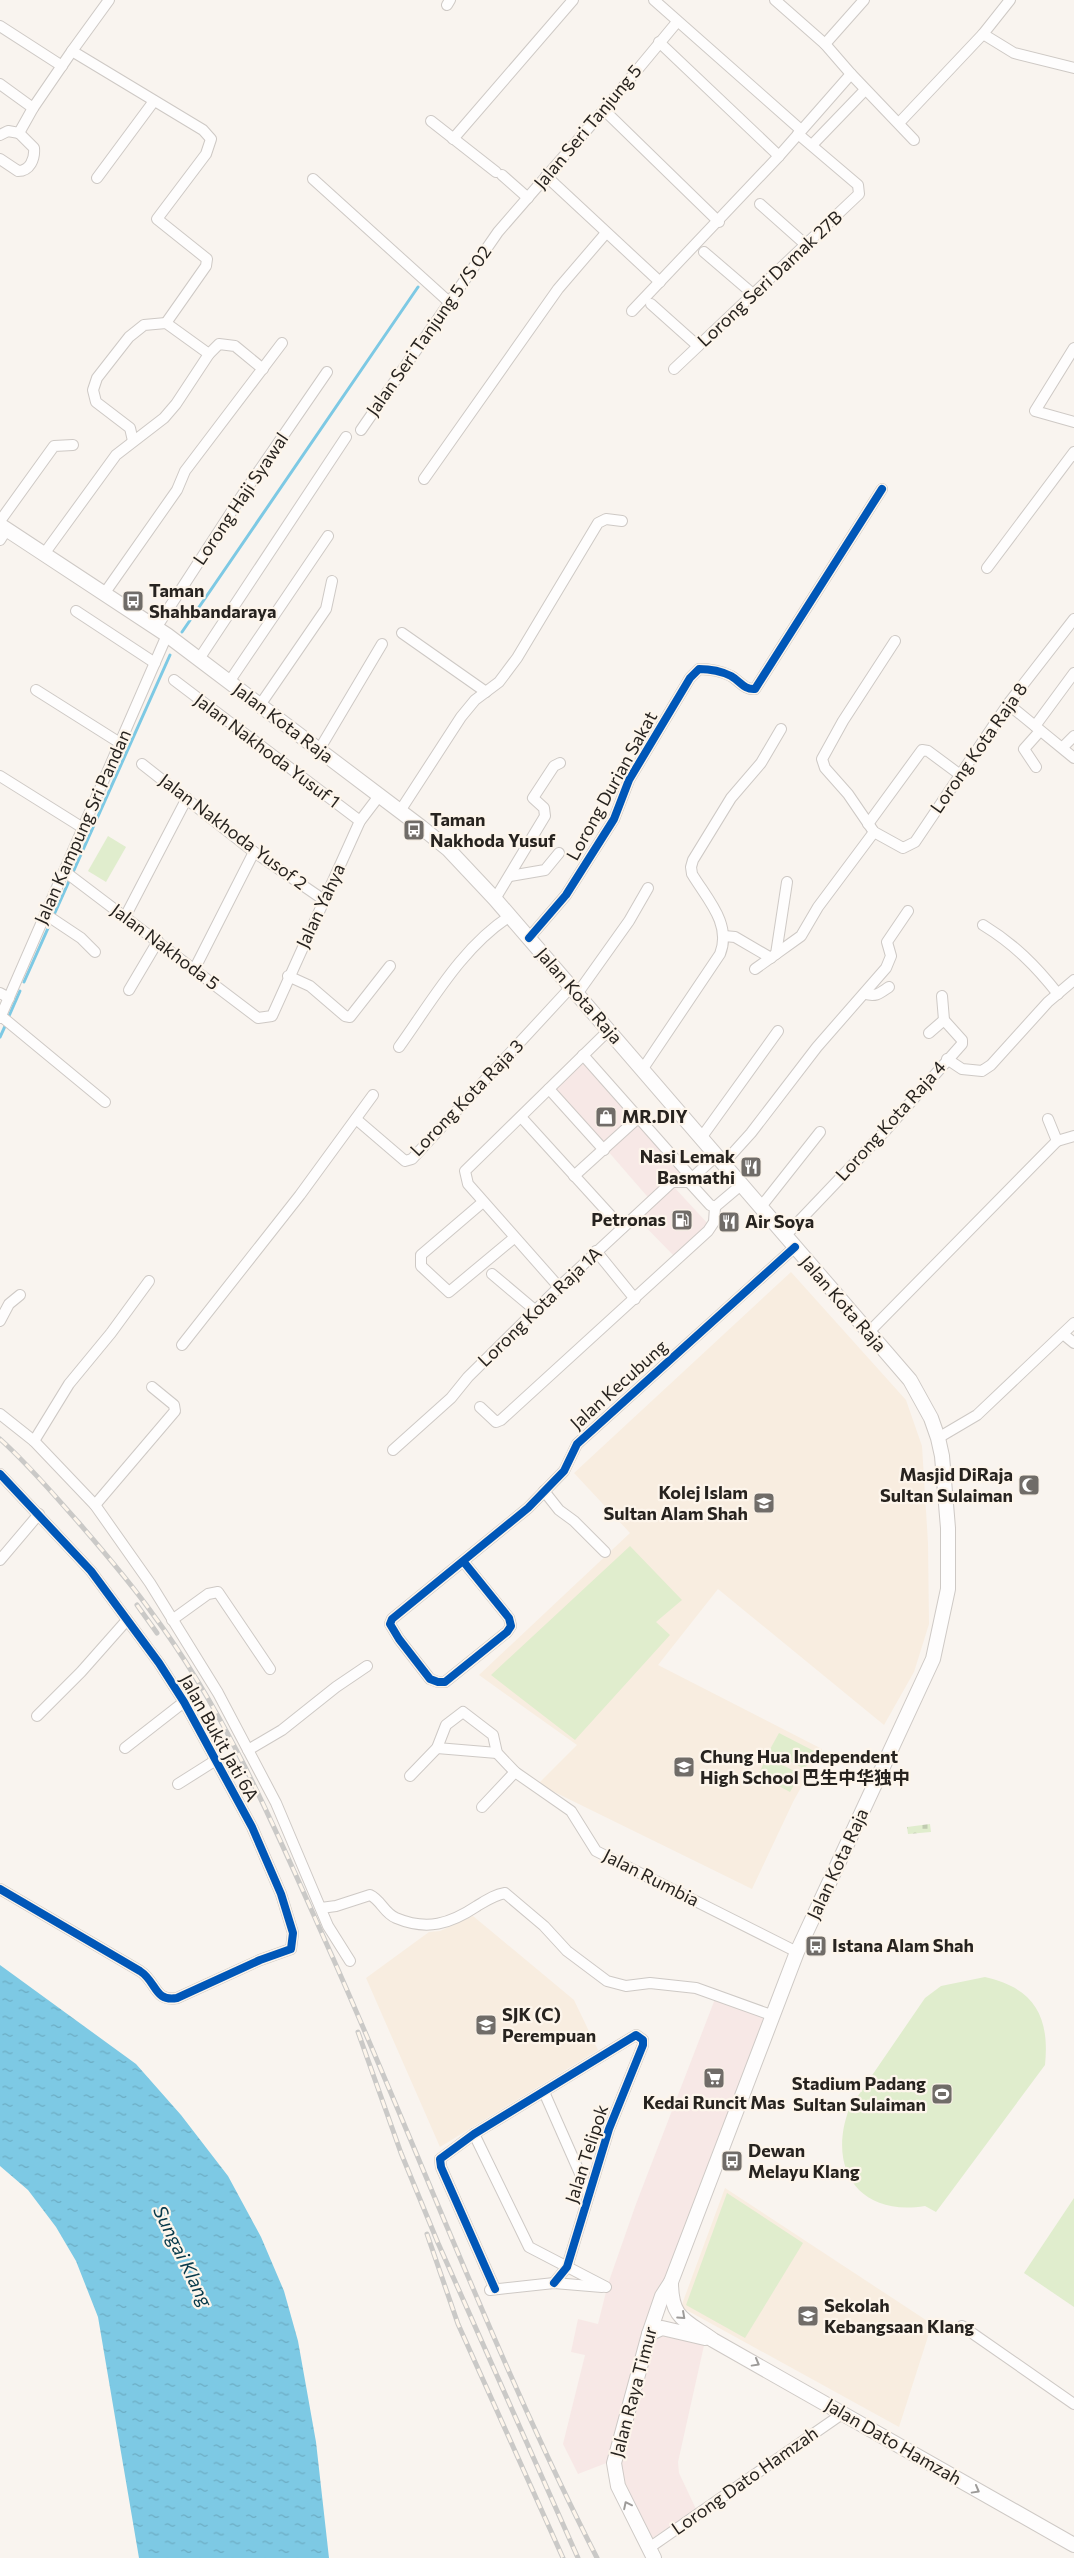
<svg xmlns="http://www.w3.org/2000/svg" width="1074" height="2558" font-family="Commissioner,'Noto Sans SC',sans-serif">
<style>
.commercial{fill:#f7e8e6}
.built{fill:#f8ede0}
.grass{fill:#e0edcd}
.cemetery{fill:url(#cemetery-stones)}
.water{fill:url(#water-ripples)}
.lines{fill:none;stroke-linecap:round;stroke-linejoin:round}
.stream{stroke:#7dc9e4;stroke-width:3}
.minor-casing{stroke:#cec9c5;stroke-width:12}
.secondary-casing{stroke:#cec9c5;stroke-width:16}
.minor{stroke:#fefdfd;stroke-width:10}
.secondary{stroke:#fefdfd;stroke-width:14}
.rail-casing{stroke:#cac9c7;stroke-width:5}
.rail{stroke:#fdf5eb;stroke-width:3;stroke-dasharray:9;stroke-linecap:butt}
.cycleway-casing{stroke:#fdf5eb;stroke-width:11}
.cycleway{stroke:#0057b8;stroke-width:8}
.oneway{stroke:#9d9b99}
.labels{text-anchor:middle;stroke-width:4.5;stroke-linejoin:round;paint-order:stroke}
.street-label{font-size:18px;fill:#27231f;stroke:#fdf5eb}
.poi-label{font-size:18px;font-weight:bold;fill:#27231f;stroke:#fdf5eb;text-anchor:start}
.water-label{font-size:19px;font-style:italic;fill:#06394a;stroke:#fdf5eb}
</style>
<defs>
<pattern id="cemetery-stones" width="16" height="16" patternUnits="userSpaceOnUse" patternTransform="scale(1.25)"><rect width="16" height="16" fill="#e0edcd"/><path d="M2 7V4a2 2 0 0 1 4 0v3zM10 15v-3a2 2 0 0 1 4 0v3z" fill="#c0cbb0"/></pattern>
<pattern id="water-ripples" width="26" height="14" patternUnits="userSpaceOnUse" patternTransform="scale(1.25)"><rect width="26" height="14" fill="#7dc9e4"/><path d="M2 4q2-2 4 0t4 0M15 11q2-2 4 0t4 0" fill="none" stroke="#6cacc3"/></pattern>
</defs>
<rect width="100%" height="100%" fill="#f9f4ef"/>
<g class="commercial">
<path d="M583,1060L685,1175L673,1186L709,1225L675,1257L638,1219L653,1203L554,1089Z"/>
<path d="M715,1999L764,2018L680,2239L609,2462L578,2474L563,2444L585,2355L571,2352L578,2319L598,2324L608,2284L636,2204Z"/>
<path d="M663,2332L705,2341L678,2462L679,2473L696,2509L651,2539L624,2486L621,2464L655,2337Z"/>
</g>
<g class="built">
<path d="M791,1272L906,1400L922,1446L928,1543L929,1624L914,1672L884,1725L718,1589L658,1665L822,1749L793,1802L752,1889L538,1784L577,1745L479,1675L630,1533L574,1473Z"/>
<path d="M473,1916L574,2000L598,2050L440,2147L366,1978L429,1932L440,1931Z"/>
<path d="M725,2188L932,2324L899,2427L681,2307Z"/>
</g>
<g class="grass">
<path d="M108,836L126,847L106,882L88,871Z"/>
<path d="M630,1546L682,1600L656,1622L670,1635L575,1740L491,1675Z"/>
<path d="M779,1733L814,1751L805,1769L769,1751Z"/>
<path d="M767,1757L800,1774L790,1792L758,1775Z"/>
<path d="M985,1977C1034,1988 1050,2016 1045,2065L936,2212L925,2206C859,2217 827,2169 849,2109L925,1998L941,1986Z"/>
<path d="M727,2193L803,2243L745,2338L686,2305Z"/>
<path d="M1074,2198V2307L1024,2273Z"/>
</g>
<path class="cemetery" d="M930,1824L931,1832L908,1834L907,1827Z"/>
<path class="water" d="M0,1965L136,2064L181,2115L228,2176L261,2237L284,2291L298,2341L316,2442L329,2558H139L98,2317L76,2261L56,2227L28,2190L0,2166Z"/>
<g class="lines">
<g class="stream">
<path d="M182,632L418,287"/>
<path d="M24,982L170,655"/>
<path d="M9,1016L20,991"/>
<path d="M0,1037L6,1024"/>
</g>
<g class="minor-casing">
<g id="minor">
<path d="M109,0L72,51L203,130L211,139L206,154L157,219L207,259L206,266L166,323"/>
<path d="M654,0L801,130"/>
<path d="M447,5L450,0"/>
<path d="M0,26L62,66"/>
<path d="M983,34L1014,53L1074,68"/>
<path d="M659,42L779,156L851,74L825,44L775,0"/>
<path d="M825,44L864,0"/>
<path d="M851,74L914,140"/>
<path d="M0,84L33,108"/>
<path d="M604,110L719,222"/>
<path d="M431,121L496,172"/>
<path d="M899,123L983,34L1010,0"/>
<path d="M0,135L8,131L19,133L33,108L72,51"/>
<path d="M453,139L573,0"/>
<path d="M812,145L865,90"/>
<path d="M0,159L18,171C30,171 35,159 34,148L19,133"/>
<path d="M502,175L528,198"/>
<path d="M546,176L660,282"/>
<path d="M97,178L154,101"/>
<path d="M313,179L449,302"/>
<path d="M760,204L805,244"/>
<path d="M704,252L753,294"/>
<path d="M651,304L698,346"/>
<path d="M632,311L779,156"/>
<path d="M1074,348L1035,411L1074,422"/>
<path d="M674,369L859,194L858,185L798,134"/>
<path d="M361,430L498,232L604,110L677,22"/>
<path d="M133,441L130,428L96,402L93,390L97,378L129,337L144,325L166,323L209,354"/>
<path d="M424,479L558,289L606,233"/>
<path d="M0,521L54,446L73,445"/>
<path d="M0,540L7,529"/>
<path d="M44,554L116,455L164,418L176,404L209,354L219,344L235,346L263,369"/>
<path d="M987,568L1074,452"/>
<path d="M104,594L177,490L185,471L282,343"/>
<path d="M76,611L155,663"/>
<path d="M156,628L241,497L327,372"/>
<path d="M402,633L486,692"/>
<path d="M895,641L843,721L822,759L825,768L848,794L874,832L903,848L915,842L1008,704L1074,619"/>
<path d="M199,659L346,437"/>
<path d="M174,680L360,821"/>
<path d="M229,682L328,536"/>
<path d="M36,690L120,743"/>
<path d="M1008,704L1074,758"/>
<path d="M260,705L326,609L332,581"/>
<path d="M1035,726L1074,673"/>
<path d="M1063,747L1074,736"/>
<path d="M319,750L382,644"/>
<path d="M142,764L254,852L324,900"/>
<path d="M1036,767L1024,749L1040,731"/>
<path d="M0,776L83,828"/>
<path d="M400,811L461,717L475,700L499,682L517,658L598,523L606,519L622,521"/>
<path d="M868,824L922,750L928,751L959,774"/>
<path d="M64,871L258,1018L272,1016L360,821L379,796"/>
<path d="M510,876L545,870L559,853"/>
<path d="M495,899L545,816L544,808L533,798L554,766L560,763"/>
<path d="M45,914L81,938L95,952"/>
<path d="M125,917L187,798"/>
<path d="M983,925C1014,944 1036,966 1058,994"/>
<path d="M724,936L735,937L771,958"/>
<path d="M529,938L566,895L614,819L629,780L690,678L699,669C710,669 721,671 731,676C740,681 744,690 755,689L882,489"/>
<path d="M776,954L787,882"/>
<path d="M195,968L254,852"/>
<path d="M755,969L801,936L818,907L874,832"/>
<path d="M288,976L310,986L345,1016L350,1017L390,966"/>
<path d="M129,990L158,941"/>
<path d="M0,993L9,998"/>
<path d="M577,994L629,921L648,888"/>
<path d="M865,994C877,997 880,993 889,987"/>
<path d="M942,996L944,1020"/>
<path d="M1,1016L105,1102"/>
<path d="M0,1018L167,635"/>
<path d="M399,1047C432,1001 462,947 510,916"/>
<path d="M583,1055L691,1177"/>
<path d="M947,1059L962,1069L982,1071L991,1065L1048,1002L1074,980"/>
<path d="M642,1070L720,954C732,924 707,899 692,874L691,867L693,860L731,798L761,763L781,729"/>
<path d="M549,1089L604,1150"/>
<path d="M521,1117L622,1228"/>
<path d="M356,1119L405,1161L412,1159L571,987"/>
<path d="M701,1138L778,1031"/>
<path d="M1057,1141L1074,1136"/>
<path d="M723,1164L751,1133L817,1047L886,968L891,956L887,942L908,911"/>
<path d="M574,1176L639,1117"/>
<path d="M689,1181L716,1156"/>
<path d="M689,1182L710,1205L715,1207"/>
<path d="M483,1202L421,1255V1266L449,1292L514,1238"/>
<path d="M715,1207L741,1185"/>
<path d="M760,1208L820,1132"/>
<path d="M785,1236L886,1130L962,1044V1040L944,1020L929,1033"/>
<path d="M596,1251L635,1299"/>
<path d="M492,1274L536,1311"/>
<path d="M559,1287L468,1184L465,1171L608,1031"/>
<path d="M0,1321L9,1304L20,1295"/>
<path d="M868,1333L1057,1141L1048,1119"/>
<path d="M1063,1334L1074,1343"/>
<path d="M182,1345L300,1195L373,1095"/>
<path d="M480,1407L496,1422L501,1420L708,1231L714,1222L715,1207"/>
<path d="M0,1414L34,1441L95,1505L150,1583L218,1693L276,1803L328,1926L350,1961"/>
<path d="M938,1438L977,1415L1074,1323"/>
<path d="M34,1441L69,1384L111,1333L149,1281"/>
<path d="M393,1450L451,1398L468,1377L559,1287L672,1182H689"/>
<path d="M0,1474L91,1571L159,1663L184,1702L252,1827L281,1894L293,1933L291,1949L260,1960L177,1998C154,2002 157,1982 140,1971L0,1889"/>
<path d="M544,1491L559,1510L574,1521L605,1552"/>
<path d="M95,1505L175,1411L174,1405L152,1387"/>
<path d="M0,1560L39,1514"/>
<path d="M463,1561L509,1618L511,1626L507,1632L445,1682H438L430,1679L399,1639L390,1624L392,1619L528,1508L564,1471L577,1444L795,1247"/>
<path d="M172,1620L208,1594L218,1592L270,1669"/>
<path d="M37,1716L81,1672L127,1620"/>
<path d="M125,1748L184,1702"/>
<path d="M437,1748L497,1753"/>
<path d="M248,1750L282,1730L336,1687L367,1666"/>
<path d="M410,1776L437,1748L446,1725L463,1712L493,1735L497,1753L515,1772L571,1811L596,1851L797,1952"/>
<path d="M178,1784L216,1760"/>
<path d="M482,1807L515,1772"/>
<path d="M321,1908L336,1906L370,1895C381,1900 384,1913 396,1918C427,1931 450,1924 477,1906C487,1900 494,1895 505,1893L544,1926L567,1951L607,1981L626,1986L650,1983L696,1988L771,2015"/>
<path d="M544,2092L589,2194"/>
<path d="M474,2134L529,2247L606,2287"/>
<path d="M495,2289L441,2167L440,2159L474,2134L636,2035L643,2040V2045L609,2129L567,2267L554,2283"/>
<path d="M490,2290L554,2283L602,2287"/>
<path d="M962,2326L1074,2404"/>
<path d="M649,2548L842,2414"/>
</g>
</g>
<g class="secondary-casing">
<g id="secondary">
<path d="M0,525L167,635L421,827L448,849L495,899L910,1380L931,1418L938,1438L942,1456L948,1528V1589L933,1659L797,1952L671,2282L662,2296L649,2334L614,2463L618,2486L654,2558"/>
<path d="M671,2282C671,2319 685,2320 713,2340L1074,2545"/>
<path d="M649,2334L662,2328L705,2338"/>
</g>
</g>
<use href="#minor" class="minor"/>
<use href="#secondary" class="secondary"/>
<g class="rail-casing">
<g id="rail">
<path d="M0,1439C29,1465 54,1495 79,1523C104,1552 130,1582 152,1613C231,1719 282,1845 336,1965C423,2162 499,2366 597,2558"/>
<path d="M137,1605L157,1633"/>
<path d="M358,2032L401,2153L438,2243L578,2558"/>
<path d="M427,2234L458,2324L563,2558"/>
</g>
</g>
<use href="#rail" class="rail"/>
<g class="cycleway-casing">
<g id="cycleway">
<path d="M529,938L566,895L614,819L629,780L690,678L699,669C710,669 721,671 731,676C740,681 744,690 755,689L882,489"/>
<path d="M0,1474L91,1571L159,1663L184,1702L252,1827L281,1894L293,1933L291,1949L260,1960L177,1998C154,2002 157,1982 140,1971L0,1889"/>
<path d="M463,1561L509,1618L511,1626L507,1632L445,1682H438L430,1679L399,1639L390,1624L392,1619L528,1508L564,1471L577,1444L795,1247"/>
<path d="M495,2289L441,2167L440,2159L474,2134L636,2035L643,2040V2045L609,2129L567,2267L554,2283"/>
</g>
</g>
<use href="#cycleway" class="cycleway"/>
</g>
<defs><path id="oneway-chevron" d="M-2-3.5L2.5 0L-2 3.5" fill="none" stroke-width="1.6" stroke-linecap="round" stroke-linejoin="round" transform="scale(1.25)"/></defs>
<g class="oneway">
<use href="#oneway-chevron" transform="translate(682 2316) rotate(42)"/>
<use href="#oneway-chevron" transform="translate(756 2363) rotate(29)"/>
<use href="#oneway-chevron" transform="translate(976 2490) rotate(29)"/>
<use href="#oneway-chevron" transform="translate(627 2505) rotate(-116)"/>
</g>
<defs>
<g id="bus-square" transform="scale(1.125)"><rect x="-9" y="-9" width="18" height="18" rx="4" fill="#706c68" stroke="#fdf5eb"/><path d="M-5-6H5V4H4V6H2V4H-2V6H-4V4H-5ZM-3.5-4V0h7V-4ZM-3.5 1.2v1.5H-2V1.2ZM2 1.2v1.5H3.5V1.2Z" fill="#fff"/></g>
<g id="shop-square" transform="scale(1.125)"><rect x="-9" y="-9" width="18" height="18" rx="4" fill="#706c68" stroke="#fdf5eb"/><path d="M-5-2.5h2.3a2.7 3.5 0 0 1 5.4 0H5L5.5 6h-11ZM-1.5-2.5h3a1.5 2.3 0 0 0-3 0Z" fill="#fff"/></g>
<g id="restaurant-square" transform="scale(1.125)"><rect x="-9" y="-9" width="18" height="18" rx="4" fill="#706c68" stroke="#fdf5eb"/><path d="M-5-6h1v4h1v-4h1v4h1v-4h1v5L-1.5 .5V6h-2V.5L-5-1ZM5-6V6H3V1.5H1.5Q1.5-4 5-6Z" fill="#fff"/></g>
<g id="fuel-square" transform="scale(1.125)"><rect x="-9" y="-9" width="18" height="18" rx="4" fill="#706c68" stroke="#fdf5eb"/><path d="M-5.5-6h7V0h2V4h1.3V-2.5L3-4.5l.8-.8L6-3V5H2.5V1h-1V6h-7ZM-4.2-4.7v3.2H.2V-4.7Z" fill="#fff"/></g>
<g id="mosque-square" transform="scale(1.125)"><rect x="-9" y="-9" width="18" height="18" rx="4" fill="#706c68" stroke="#fdf5eb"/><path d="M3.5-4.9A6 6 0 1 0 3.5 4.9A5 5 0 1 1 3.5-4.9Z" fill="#fff"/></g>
<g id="school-square" transform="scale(1.125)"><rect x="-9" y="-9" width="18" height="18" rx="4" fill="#706c68" stroke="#fdf5eb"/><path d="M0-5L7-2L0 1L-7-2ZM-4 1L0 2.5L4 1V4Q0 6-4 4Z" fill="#fff"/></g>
<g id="supermarket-square" transform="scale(1.125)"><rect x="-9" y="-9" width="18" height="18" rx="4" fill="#706c68" stroke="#fdf5eb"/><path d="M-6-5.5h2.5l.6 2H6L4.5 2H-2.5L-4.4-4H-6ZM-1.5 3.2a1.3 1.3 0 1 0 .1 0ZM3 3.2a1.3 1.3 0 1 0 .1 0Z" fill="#fff"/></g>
<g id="stadium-square" transform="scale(1.125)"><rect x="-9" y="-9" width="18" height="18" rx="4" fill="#706c68" stroke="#fdf5eb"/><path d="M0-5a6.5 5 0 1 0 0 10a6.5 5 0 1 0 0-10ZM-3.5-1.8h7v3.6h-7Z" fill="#fff"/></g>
</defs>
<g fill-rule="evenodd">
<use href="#bus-square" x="133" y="601"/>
<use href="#bus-square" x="414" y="830"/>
<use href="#shop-square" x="606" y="1117"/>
<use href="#restaurant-square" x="751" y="1167"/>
<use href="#fuel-square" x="682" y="1220"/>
<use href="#restaurant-square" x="729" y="1222"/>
<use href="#mosque-square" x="1029" y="1485"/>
<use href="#school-square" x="764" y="1503"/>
<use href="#school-square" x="684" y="1767"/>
<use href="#bus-square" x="816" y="1946"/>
<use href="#school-square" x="486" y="2025"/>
<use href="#supermarket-square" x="714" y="2078"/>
<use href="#stadium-square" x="942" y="2094"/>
<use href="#bus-square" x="732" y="2161"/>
<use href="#school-square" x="808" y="2316"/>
</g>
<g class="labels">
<g class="street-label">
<text transform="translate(588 127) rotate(-50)" y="6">Jalan Seri Tanjung 5</text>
<text transform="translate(770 279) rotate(-43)" y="6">Lorong Seri Damak 27B</text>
<text transform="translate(429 331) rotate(-55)" y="6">Jalan Seri Tanjung 5 /S 02</text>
<text transform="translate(241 499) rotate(-56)" y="6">Lorong Haji Syawal</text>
<text transform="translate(283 723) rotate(37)" y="6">Jalan Kota Raja</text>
<text transform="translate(979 748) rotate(-55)" y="6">Lorong Kota Raja 8</text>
<text transform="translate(267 751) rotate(37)" y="6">Jalan Nakhoda Yusuf 1</text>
<text transform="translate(612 786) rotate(-61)" y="6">Lorong Durian Sakat</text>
<text transform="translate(83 827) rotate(-66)" y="6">Jalan Kampung Sri Pandan</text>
<text transform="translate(233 832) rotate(37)" y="6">Jalan Nakhoda Yusof 2</text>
<text transform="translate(321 906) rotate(-65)" y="6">Jalan Yahya</text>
<text transform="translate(165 947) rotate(37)" y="6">Jalan Nakhoda 5</text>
<text transform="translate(579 996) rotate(49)" y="6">Jalan Kota Raja</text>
<text transform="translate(467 1098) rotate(-46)" y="6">Lorong Kota Raja 3</text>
<text transform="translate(891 1121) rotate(-48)" y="6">Lorong Kota Raja 4</text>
<text transform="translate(843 1304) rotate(49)" y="6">Jalan Kota Raja</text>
<text transform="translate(540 1307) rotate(-44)" y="6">Lorong Kota Raja 1A</text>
<text transform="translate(619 1385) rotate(-42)" y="6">Jalan Kecubung</text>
<text transform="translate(219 1738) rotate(61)" y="6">Jalan Bukit Jati 6A</text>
<text transform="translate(838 1864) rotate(-65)" y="6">Jalan Kota Raja</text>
<text transform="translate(651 1878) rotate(27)" y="6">Jalan Rumbia</text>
<text transform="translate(587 2154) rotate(-72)" y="6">Jalan Telipok</text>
<text transform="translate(634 2392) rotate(-75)" y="6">Jalan Raya Timur</text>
<text transform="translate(893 2442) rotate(30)" y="6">Jalan Dato Hamzah</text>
<text transform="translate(745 2481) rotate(-35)" y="6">Lorong Dato Hamzah</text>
</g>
<g class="poi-label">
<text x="149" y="597">Taman<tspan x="149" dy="21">Shahbandaraya</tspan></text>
<text x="430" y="826">Taman<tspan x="430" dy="21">Nakhoda Yusuf</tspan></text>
<text x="622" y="1123">MR.DIY</text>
<text x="735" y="1163" text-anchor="end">Nasi Lemak<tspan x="735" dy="21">Basmathi</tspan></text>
<text x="666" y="1226" text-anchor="end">Petronas</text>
<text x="745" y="1228">Air Soya</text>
<text x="1013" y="1481" text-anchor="end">Masjid DiRaja<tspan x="1013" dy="21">Sultan Sulaiman</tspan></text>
<text x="748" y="1499" text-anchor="end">Kolej Islam<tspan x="748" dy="21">Sultan Alam Shah</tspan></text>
<text x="700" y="1763">Chung Hua Independent<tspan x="700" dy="21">High School 巴生中华独中</tspan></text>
<text x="832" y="1952">Istana Alam Shah</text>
<text x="502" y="2021">SJK (C)<tspan x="502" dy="21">Perempuan</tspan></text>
<text x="926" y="2090" text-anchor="end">Stadium Padang<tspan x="926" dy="21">Sultan Sulaiman</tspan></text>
<text x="714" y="2109" text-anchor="middle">Kedai Runcit Mas</text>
<text x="748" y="2157">Dewan<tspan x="748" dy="21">Melayu Klang</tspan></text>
<text x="824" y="2312">Sekolah<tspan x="824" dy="21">Kebangsaan Klang</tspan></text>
</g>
<g class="water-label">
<text transform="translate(183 2256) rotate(64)" y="7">Sungai Klang</text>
</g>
</g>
</svg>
